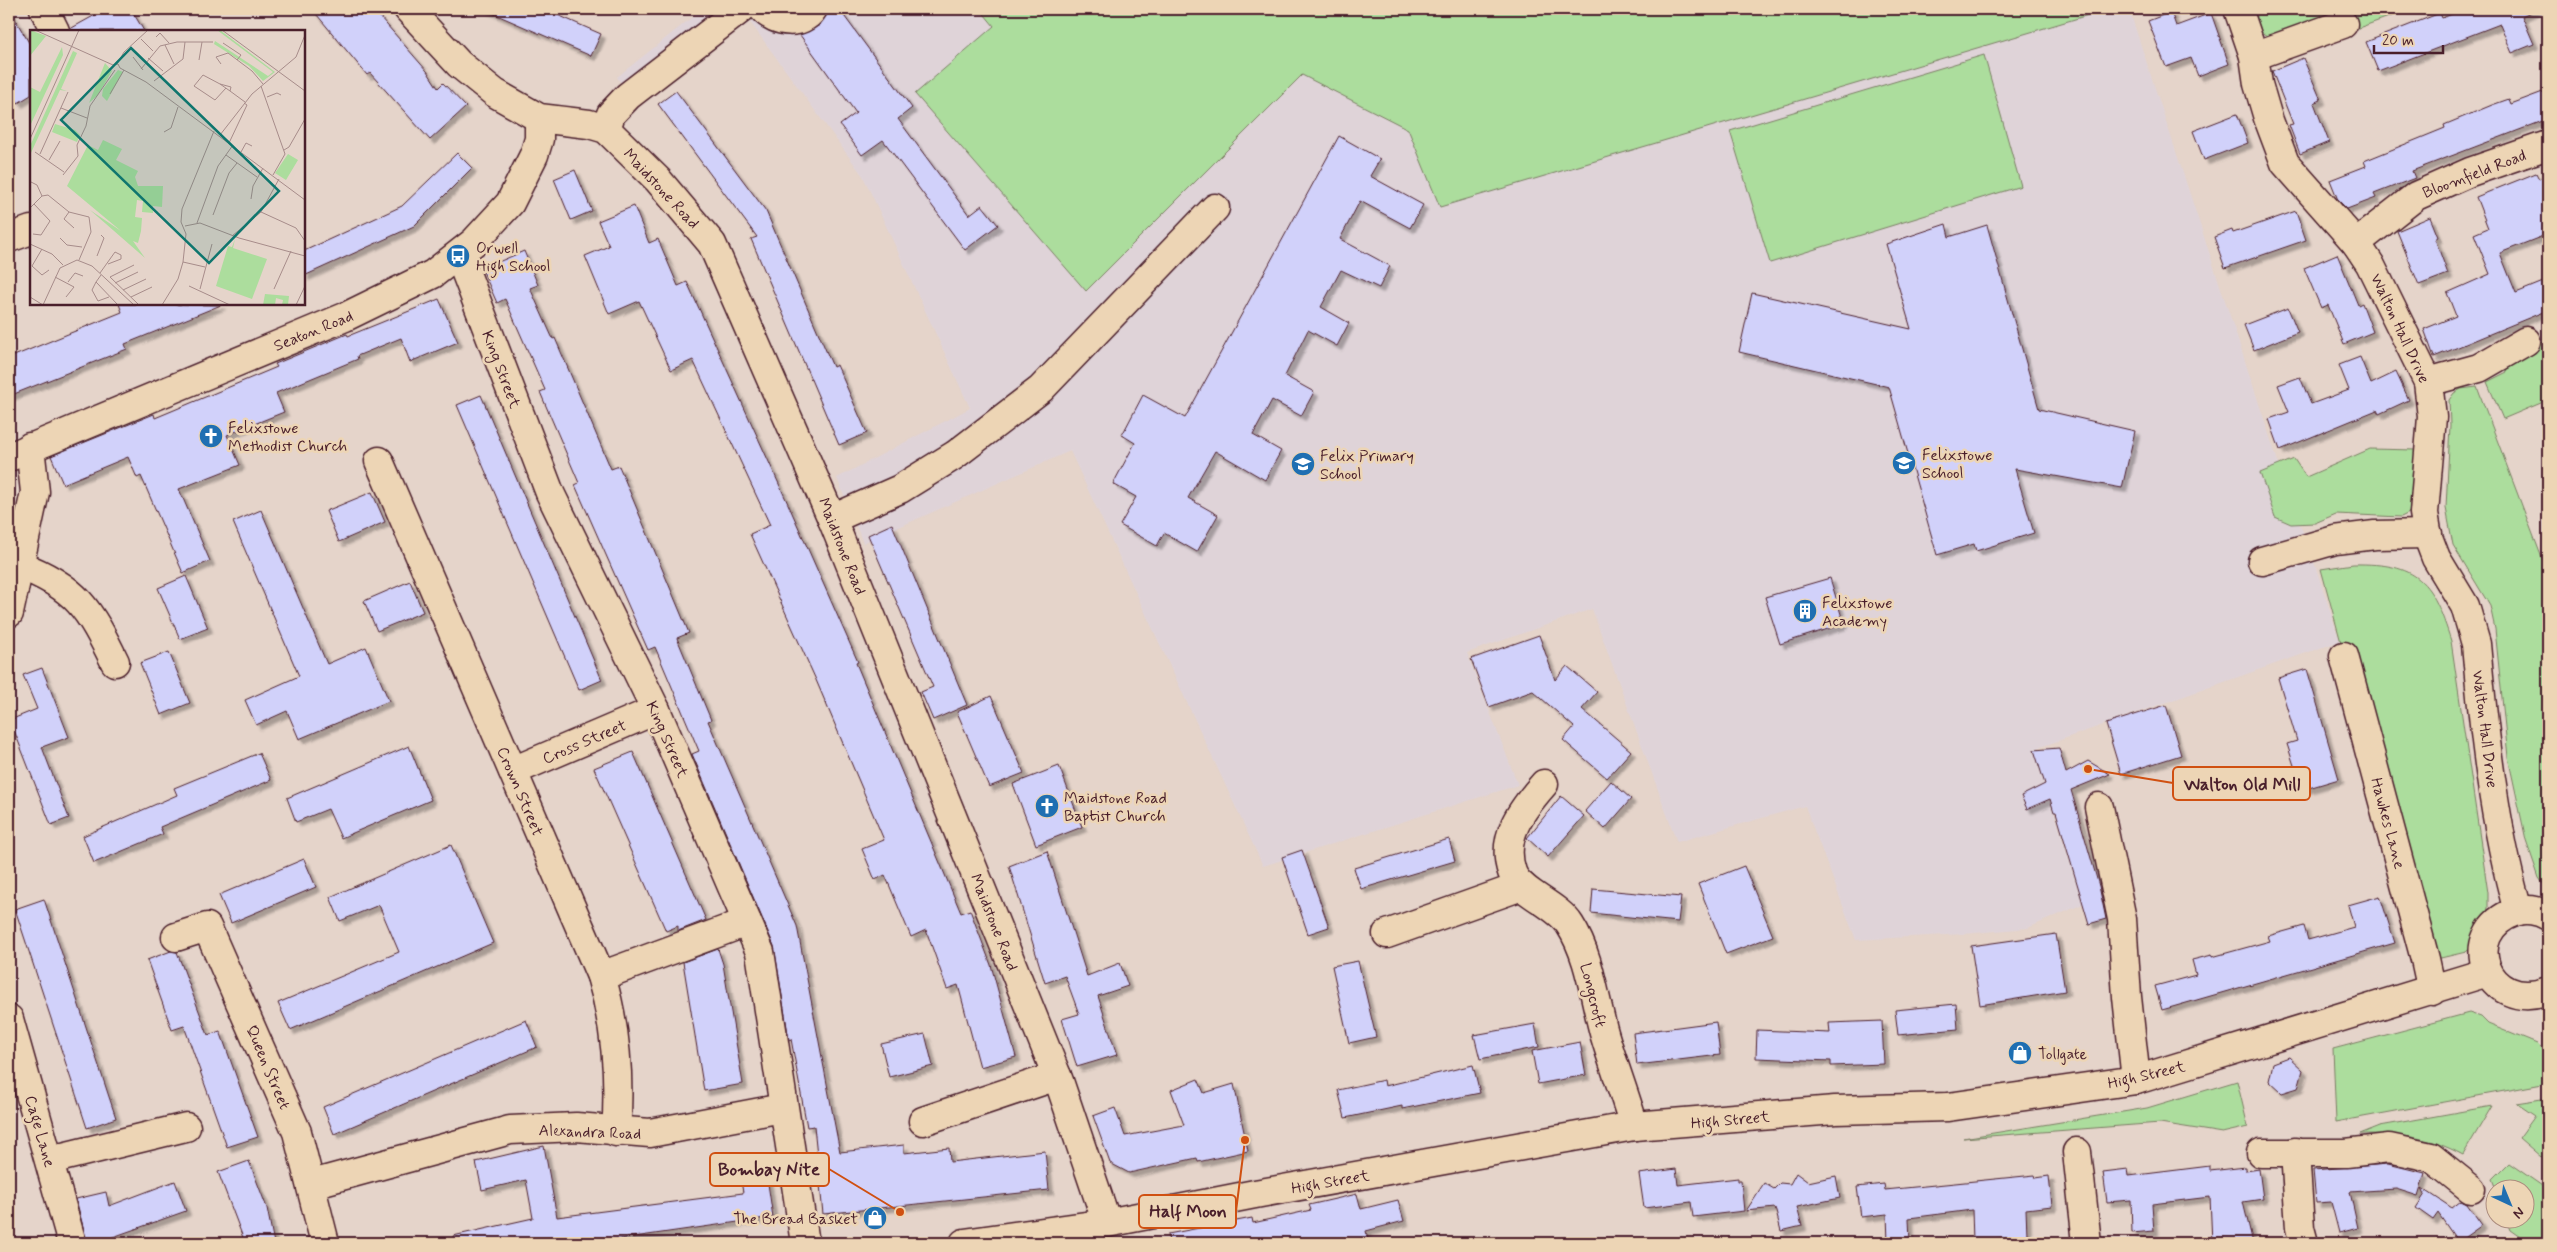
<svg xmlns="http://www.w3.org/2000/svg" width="2557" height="1252" font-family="Mynerve,sans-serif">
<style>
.built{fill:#dfd3d8}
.green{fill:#acdd9d;stroke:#7b7e64}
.building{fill:#d1d1fa;stroke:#4a1f2b;filter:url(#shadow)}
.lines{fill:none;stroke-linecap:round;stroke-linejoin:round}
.minor-casing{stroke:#4a1f2b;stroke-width:31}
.minor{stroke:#edd5b5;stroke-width:28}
.labels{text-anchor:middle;stroke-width:5;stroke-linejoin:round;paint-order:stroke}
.street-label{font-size:16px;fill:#4a1f2b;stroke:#edd5b5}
.poi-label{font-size:16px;fill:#4a1f2b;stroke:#edd5b5;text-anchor:start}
.inset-road{fill:none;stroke:#a78c8a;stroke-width:1}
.view{fill:#0f766e;fill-opacity:0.15;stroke:#0f766e;stroke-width:2.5}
.inset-edge{fill:none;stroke:#4a1f2b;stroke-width:2.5}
.leader{fill:none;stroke:#d05011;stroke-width:2}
.callout-dot{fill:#d05011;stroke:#edd5b5;stroke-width:2}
.callout{fill:#edd5b5;stroke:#d05011;stroke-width:2}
.callout-label{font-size:18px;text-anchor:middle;font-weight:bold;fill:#4a1f2b}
</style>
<defs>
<filter id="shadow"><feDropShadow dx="4.5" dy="4.5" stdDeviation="1" flood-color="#0004"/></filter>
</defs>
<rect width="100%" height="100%" fill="#e5d4ca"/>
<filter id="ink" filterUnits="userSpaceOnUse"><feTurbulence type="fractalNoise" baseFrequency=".02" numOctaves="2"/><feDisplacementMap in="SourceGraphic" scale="10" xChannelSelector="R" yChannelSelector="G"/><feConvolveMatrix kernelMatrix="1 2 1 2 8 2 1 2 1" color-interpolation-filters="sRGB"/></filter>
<g filter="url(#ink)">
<path class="built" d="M697,9H2129L2294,510L2309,547L2340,641L2035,749L2083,904L2028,928L1964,934L1856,940L1805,806L1677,842L1592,609L1467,653L1518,785L1263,866L1070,451L863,543L837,478L970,408L863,176L750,22L634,105L617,77L700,11Z"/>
<g class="green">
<path d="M980,9H2101L2102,11L1440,207L1408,129L1302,75L1086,291L915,94L994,26Z"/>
<path d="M2256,9H2411L2350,31L2269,37C2248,25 2260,26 2256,9Z"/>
<path d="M1984,55L2021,186L1770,263L1730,131Z"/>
<path d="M2548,339V400L2503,419L2487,382L2507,372L2503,363Z"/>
<path d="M2477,387L2548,574V890L2539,878L2526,840L2508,757L2495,629L2490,606L2453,545L2446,508L2450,425L2449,400L2454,393L2461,389Z"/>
<path d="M2370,449L2416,450L2409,513L2401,517L2336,514L2315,523L2291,524L2275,517L2260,473L2294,459L2306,477Z"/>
<path d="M2353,564C2419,563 2432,581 2451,641L2488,893V908L2482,938L2466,952L2428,961L2321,569Z"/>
<path d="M2469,1013L2481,1017L2488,1024L2537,1044L2544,1051L2548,1083L2336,1122L2333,1049Z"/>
<path d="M2237,1081L2248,1127L2222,1133L2160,1123L1963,1138L2147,1108Z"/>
<path d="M2548,1098V1163L2519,1138L2535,1116L2516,1103Z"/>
<path d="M2492,1106L2463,1155C2428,1136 2400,1134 2360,1134L2380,1126Z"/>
<path d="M2509,1163L2548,1190V1243H2522L2521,1237L2511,1230L2507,1220H2524V1190L2497,1189L2493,1179Z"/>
</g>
<g class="building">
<path d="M9,9L31,46V95L18,103L9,86Z"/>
<path d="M106,9H131L144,31H71L70,29Z"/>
<path d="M312,9H373L427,71L438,88L443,83L466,107L430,140L370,73L367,75Z"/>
<path d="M483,9H544L601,34L591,56Z"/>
<path d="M828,9H839L912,108L898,119L969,215L982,205L998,225L965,250L883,140L862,155L840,125L856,113L800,35L820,25Z"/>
<path d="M2465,9H2537L2522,16L2534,44L2512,53L2500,24L2378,71L2366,42L2440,13L2442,18Z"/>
<path d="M2171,12L2176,26L2211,13L2229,64L2198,76L2191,58L2166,67L2148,21Z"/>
<path d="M2303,58L2321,100L2314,103L2329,142L2300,154L2289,125L2293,124L2272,71Z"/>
<path d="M2548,90V119L2412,171L2415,178L2374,194L2376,198L2347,209L2338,200L2330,180L2366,166L2364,161L2445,128L2444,125L2492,105L2509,99L2511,104Z"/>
<path d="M676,91L766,211L833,367L837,365L867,433L839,445L751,239L757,237L658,104Z"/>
<path d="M2237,114L2248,143L2204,160L2193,131Z"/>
<path d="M1339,136L1380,159L1370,176L1423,205L1410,228L1360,201L1340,239L1390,266L1379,288L1341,270L1321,307L1349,323L1337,346L1308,330L1285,376L1314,392L1301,416L1272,400L1253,435L1281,451L1265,480L1215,451L1188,498L1218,515L1197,552L1164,533L1157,546L1120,525L1136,497L1113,484L1135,443L1122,435L1143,395L1185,418Z"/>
<path d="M457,153L472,168L414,226L304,276V251L402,206Z"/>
<path d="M575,170L592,211L571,220L554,179Z"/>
<path d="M2536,173L2539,179L2548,175V234L2500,253L2516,293L2548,280V310L2434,357L2424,329L2456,316L2447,293L2490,274L2474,234L2488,228L2476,197Z"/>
<path d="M634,206L649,243L658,239L678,286L687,282L789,506L858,662L856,663L961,913L970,910L991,965L1016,1057L980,1067L958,985L947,989L926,930L911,937L885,875L875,880L862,849L884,840L816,680L750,534L770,525L693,360L671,370L639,301L609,314L585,256L609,246L598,221Z"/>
<path d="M2296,211L2306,240L2225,268L2214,237L2232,230L2233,233Z"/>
<path d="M2430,217L2438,237L2435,239L2448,274L2419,285L2397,231Z"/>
<path d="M1946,224L1949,237L1987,225L2039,409L2135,431L2122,488L2015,469L2034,533L1976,551L1974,544L1937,555L1889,387L1739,352L1752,293L1911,329L1886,244Z"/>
<path d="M524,251L538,285L530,288L553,339L555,338L611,469L619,466L689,633L677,638L711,720L708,721L797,926L840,1152L904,1145V1153L949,1148L950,1162L1045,1151L1049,1190L823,1214L814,1126L807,1127L791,1039L789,1040L774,946L692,754L699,751L655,647L648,650L575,485L579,483L540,392L545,390L505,299L497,303L482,269Z"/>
<path d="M2337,254L2358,305L2362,303L2373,332L2344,344L2328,305L2321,308L2304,268Z"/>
<path d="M439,299L458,342L410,362L401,338L357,356L358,359L276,393L284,412L227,435L240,465L179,489L210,561L183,573L141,476L137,478L128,457L63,484L51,456L154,414L155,418L277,367L275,364L347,334L348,336Z"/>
<path d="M119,304L221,305L125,344L127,349L9,396V358L122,312Z"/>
<path d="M2288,308L2298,332L2254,350L2244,325Z"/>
<path d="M2360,357L2371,384L2396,372L2409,400L2379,414L2377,410L2280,450L2269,419L2289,412L2278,385L2300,377L2311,404L2349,390L2339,365Z"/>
<path d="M481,395L602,680L579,690L457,405Z"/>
<path d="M372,492L385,522L339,542L326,511Z"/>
<path d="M261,510L327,664L366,647L389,701L299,739L287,711L256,725L245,700L299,676L233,522Z"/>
<path d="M892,524L967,705L933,720L921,692L933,687L868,535Z"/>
<path d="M186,576L208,628L180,639L158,588Z"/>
<path d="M1830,578L1844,624L1780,644L1765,597Z"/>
<path d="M410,581L423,612L377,631L364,601Z"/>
<path d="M1539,635L1555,680L1567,666L1597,692L1582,709L1631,751L1607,778L1563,740L1574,727L1533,691L1489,707L1471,659Z"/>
<path d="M169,652L190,703L161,715L140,663Z"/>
<path d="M42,668L69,737L42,747L69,818L51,825L10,720L37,709L23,675Z"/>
<path d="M2307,669L2339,779L2302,790L2287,744L2297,741L2278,678Z"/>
<path d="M991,696L1024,773L989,787L957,712Z"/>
<path d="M2166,705L2181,755L2121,774L2106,724Z"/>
<path d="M409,746L431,800L341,838L328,809L296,822L287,798Z"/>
<path d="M2059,748L2066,773L2088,761L2110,774L2071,790L2099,886L2106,919L2089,924L2056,812H2054L2050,799L2027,809L2021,796L2045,784L2034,750Z"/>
<path d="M633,752L706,920L678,931V926L666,931L594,768Z"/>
<path d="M259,753L271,780L160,827L163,834L94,863L83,836L177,795L174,788Z"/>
<path d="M1059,766L1082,827L1036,845L1013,784Z"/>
<path d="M1611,781L1631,799L1605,829L1585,811Z"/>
<path d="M1561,796L1584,816L1548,857L1527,838Z"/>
<path d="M1449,839L1455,861L1361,889L1354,868Z"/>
<path d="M451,845L493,943L290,1030L278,1003L399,952L379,905L340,921L330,897Z"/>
<path d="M1302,850L1329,927L1308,934L1282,857Z"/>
<path d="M1047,851L1087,976L1120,963L1128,986L1098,996L1117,1055L1077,1067L1062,1019L1079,1014L1065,976L1045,983L1009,866Z"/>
<path d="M304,859L316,887L231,923L219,895Z"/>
<path d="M1744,866L1773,936L1726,954L1698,884Z"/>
<path d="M1593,889L1681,897L1678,922L1591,913Z"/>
<path d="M2380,896L2395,943L2162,1010L2155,986L2196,975L2192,960L2212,955V957L2270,941L2268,936L2304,926L2308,940L2354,927L2348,905Z"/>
<path d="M44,899L116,1118L87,1128L15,909Z"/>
<path d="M2056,934L2065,991L1980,1005L1971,946Z"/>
<path d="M718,949L723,964L743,1084L704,1091L683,962Z"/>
<path d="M171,951L177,952L208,1035L220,1031L258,1137L227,1147L184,1026L172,1030L147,960Z"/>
<path d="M1358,961L1376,1037L1349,1043L1332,966Z"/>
<path d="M1956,1004L1958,1029L1898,1035L1895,1010Z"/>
<path d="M526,1020L537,1047L334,1134L323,1107Z"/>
<path d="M1882,1021L1884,1064L1831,1066V1061L1756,1058L1757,1030L1830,1033L1829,1023Z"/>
<path d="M1716,1022L1720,1055L1637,1065L1633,1033Z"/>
<path d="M1535,1024L1539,1047L1480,1059L1474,1035Z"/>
<path d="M925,1034L933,1066L889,1077L881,1044Z"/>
<path d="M1580,1042L1586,1075L1538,1084L1532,1051Z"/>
<path d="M2289,1057L2303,1070L2298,1088L2282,1093L2269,1081L2273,1063Z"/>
<path d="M1473,1065L1480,1093L1402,1109V1106L1345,1118L1338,1090L1384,1080L1385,1086Z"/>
<path d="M1198,1079L1204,1093L1234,1084L1248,1151L1198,1162L1197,1158L1129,1173L1110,1163L1093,1116L1115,1108L1125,1136L1184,1125L1171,1090Z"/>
<path d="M544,1146L557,1217L743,1193L738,1161L764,1157L773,1217L592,1243H454L453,1236L533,1218L526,1180L482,1190L476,1162Z"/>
<path d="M249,1161L267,1208L274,1243H245L218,1172Z"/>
<path d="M2388,1164L2425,1173L2418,1196L2396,1189L2350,1192L2358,1228L2339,1233L2331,1202L2316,1203L2313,1170Z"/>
<path d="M2210,1166V1171L2246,1167V1171L2259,1169L2263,1199L2243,1202L2253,1243H2212L2210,1197L2152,1204L2154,1231L2132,1233L2131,1200L2107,1202L2103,1172L2128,1169L2129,1176Z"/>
<path d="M1676,1169L1678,1185L1738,1178V1181H1741L1744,1211L1693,1217L1691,1202L1644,1208L1639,1174Z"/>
<path d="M1796,1173L1808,1182L1836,1176L1840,1198L1797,1207L1802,1226L1781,1231L1775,1208L1746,1211L1764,1183L1774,1189L1780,1183L1790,1184Z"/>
<path d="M2035,1175L2036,1178L2049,1176L2052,1206L2026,1209L2027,1235L1973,1241L1972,1210L1909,1218L1910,1243H1888L1887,1214L1861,1217L1857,1187L1884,1184L1885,1190Z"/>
<path d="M175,1181L186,1211L96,1243H87L76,1199L106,1192L109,1206Z"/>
<path d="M2422,1188L2452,1208L2461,1201L2467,1204L2482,1225L2458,1242L2438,1213L2433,1220L2416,1208L2425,1194Z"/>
<path d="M1357,1194L1361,1209L1398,1200L1404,1221L1366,1231L1369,1243H1277L1276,1239L1255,1243H1169L1168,1234L1252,1218L1253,1223L1311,1210L1309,1205Z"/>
</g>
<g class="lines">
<g class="minor-casing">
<g id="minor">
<path d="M44,9L55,31"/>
<path d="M408,9L459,64L495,93L539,118L589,124L606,129L658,180L712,244L832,519L1059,1081L1107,1223"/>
<path d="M763,9C775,23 803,26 813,9"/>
<path d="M2238,9L2254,56L2258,84L2268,118L2285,163L2356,243L2370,264L2428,382L2432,417L2424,513L2428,537L2436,558L2465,606L2476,644C2484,734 2494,824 2518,911"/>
<path d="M2254,56L2343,24"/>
<path d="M606,129L611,114L628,96L741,9"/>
<path d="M9,238L31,230"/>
<path d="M2356,243L2416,196L2470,172L2548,145"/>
<path d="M459,255L550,493L656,710L760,952L805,1243"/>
<path d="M2428,382L2479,368L2526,341"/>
<path d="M9,457L345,317L433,274L474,242L510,203L534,155L539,139V118"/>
<path d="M379,461L601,976C616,1026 620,1079 616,1132"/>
<path d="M832,519L900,489L955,455L1041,389L1215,208"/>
<path d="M2262,561L2335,540L2375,535L2428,534"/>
<path d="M19,565C77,587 89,609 115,662"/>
<path d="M9,613L35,492L30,447"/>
<path d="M2344,656L2425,959L2432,991"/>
<path d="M513,771L656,710"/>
<path d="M1544,784C1522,809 1500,837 1512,872C1519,893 1557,904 1570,925C1590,956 1594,997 1604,1033C1613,1064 1625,1095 1634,1126"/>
<path d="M2099,807L2122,919L2127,997L2136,1080"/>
<path d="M2548,916C2539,910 2525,908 2515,912C2457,932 2486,1014 2548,991"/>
<path d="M1387,934L1522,886"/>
<path d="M176,937L207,927L297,1132L325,1243"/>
<path d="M601,976L747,922"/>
<path d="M9,1019L72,1243"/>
<path d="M923,1121L1057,1076"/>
<path d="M2077,1152L2087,1243"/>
<path d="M2295,1152L2300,1228L2304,1243"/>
<path d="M2261,1153H2346L2389,1148L2431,1157L2471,1189"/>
<path d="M50,1160L186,1127"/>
<path d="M312,1184L510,1130L576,1127L650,1133L782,1108"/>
<path d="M964,1243L1107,1223L1255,1194L1634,1126L1835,1110L1948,1107L2136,1080L2488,972"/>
</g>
</g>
<use href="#minor" class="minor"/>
</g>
</g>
<defs>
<g id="bus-disc" transform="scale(1.25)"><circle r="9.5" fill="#1f6fb2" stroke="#edd5b5"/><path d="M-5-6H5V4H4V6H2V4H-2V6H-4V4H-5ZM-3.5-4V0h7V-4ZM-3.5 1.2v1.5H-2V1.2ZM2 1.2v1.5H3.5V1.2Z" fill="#fff"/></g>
<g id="church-disc" transform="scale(1.25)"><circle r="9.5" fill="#1f6fb2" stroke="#edd5b5"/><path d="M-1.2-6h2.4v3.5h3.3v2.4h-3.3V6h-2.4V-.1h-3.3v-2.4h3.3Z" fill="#fff"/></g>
<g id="school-disc" transform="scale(1.25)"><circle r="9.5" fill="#1f6fb2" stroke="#edd5b5"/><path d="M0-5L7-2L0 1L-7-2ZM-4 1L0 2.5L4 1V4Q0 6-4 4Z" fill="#fff"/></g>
<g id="building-disc" transform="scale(1.25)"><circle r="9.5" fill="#1f6fb2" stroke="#edd5b5"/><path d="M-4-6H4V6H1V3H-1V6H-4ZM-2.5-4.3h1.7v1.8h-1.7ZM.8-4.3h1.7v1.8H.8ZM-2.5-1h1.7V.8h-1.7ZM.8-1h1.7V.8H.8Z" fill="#fff"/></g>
<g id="shop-disc" transform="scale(1.25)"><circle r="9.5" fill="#1f6fb2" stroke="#edd5b5"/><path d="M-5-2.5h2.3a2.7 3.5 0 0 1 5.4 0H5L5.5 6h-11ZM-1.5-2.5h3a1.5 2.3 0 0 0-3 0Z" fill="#fff"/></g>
</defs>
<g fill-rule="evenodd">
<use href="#bus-disc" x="458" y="256"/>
<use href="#church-disc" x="211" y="436"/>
<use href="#school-disc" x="1904" y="463"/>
<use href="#school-disc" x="1303" y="464"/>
<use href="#building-disc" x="1805" y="611"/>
<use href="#church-disc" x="1047" y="806"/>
<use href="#shop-disc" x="2020" y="1053"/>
<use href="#shop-disc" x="875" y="1218"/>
</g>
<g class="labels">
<g class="street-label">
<text transform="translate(2474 173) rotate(-21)" y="6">Bloomfield Road</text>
<text transform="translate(662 188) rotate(47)" y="6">Maidstone Road</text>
<text transform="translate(2401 328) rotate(65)" y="6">Walton Hall Drive</text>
<text transform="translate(313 330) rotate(-22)" y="6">Seaton Road</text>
<text transform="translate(502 369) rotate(69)" y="6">King Street</text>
<text transform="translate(843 546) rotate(68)" y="6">Maidstone Road</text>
<text transform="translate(2486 729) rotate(83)" y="6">Walton Hall Drive</text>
<text transform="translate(668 739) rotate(66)" y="6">King Street</text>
<text transform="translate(584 741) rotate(-23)" y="6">Cross Street</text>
<text transform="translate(521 791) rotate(67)" y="6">Crown Street</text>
<text transform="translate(2389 823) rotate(75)" y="6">Hawkes Lane</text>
<text transform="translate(995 922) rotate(68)" y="6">Maidstone Road</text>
<text transform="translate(1594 995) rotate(76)" y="6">Longcroft</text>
<text transform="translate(269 1067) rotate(67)" y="6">Queen Street</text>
<text transform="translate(2146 1074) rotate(-13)" y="6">High Street</text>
<text transform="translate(1730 1119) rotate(-5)" y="6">High Street</text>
<text transform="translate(41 1131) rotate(74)" y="6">Cage Lane</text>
<text transform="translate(590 1131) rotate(2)" y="6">Alexandra Road</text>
<text transform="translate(1330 1181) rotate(-10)" y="6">High Street</text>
</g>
<g class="poi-label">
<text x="476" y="253">Orwell<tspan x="476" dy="18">High School</tspan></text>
<text x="228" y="433">Felixstowe<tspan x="228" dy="18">Methodist Church</tspan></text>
<text x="1922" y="460">Felixstowe<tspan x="1922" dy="18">School</tspan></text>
<text x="1320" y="461">Felix Primary<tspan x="1320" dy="18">School</tspan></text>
<text x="1822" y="608">Felixstowe<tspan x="1822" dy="18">Academy</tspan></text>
<text x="1064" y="803">Maidstone Road<tspan x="1064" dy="18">Baptist Church</tspan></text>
<text x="2038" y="1059">Tollgate</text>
<text x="858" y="1224" text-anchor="end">The Bread Basket</text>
</g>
</g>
<g transform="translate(30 30)">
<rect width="275" height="275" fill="#e5d4ca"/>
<path d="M0,0L16,6L0,26ZM187,0H190L245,42L233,51L219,36L184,14L185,11L238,46L243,42ZM32,17L33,25L0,96V57L10,62ZM43,21L47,23L31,59L37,61L30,60L0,125V116ZM75,33L82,41L68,65L59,73ZM88,40L93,42L77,71L72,66L73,59ZM25,94L45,100L50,105L47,112L22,102ZM73,110L92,119L86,130L108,141L105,147L108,156H133L132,177L123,176V183L112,182L113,171L107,170L105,187L112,188L111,201L108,213L103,211L115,228L60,180L91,201L37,156L58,115L68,120ZM258,124L268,130L256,150L245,143ZM205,209L203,218L237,229L222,269L186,256L198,216L202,217ZM235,264L259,266L258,275H252L253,270L246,268L245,275H233Z" fill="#acdd9d"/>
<path class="inset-road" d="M5,0L83,35L88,34L90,38L116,52L275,170M192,0L275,61M126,7L130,3L139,13M111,9L123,21M193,13L211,25L207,30M135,15L144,34M103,27L113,40M118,28L133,41M169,30L172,12M87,34L94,22L118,0M191,34L186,27L198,23L222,41L233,54M111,39L130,16L147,12H183M124,51L153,29L155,12M190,54L201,57L200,61M231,56L255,124L243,145M196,58L185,70L164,56L173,45L190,54L200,61L215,72M80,64L94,40M237,67L247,63L251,65M31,78L57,88M134,102L141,98L148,77M190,105L222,64L266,27L275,5M0,109L49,0M199,113L217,75L214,73M254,120L259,117L275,89M5,122L34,142M211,122L216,113L222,116M10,124L38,62M196,125L227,147M19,130L30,111M33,145L48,126L47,115L56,96L60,76L85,40M1,152L7,155L12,166M221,169L223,156L233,138M0,178L12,166L18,165L39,182L59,187L61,202L49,230M39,182L34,189L44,198M231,182L266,198L275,211M183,185L199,143L207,133M167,193L188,136L203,115M155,196L170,193L209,208L275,226M3,204L11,205L20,191L4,174M202,206L231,182L249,149M30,208L37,215L52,217M0,214L22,224L33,235M12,219L2,236L12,245L19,240M67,226L74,208L71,205M153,232L175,237M104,235L80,247L108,274M70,243L85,222L91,225V229L78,234M71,245L66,252L88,275M25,247L44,257L36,267M38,252L45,243L53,246M66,252L62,260L68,271L79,267M85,253L108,242M159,256L200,275M170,259L182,214M244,259L261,221M93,260L116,249M0,267L13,275M101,267L122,257M13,275L30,238L47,230L62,236L104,275M132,275L148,249L153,232L156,204L151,192L152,179L184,101M266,275L275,256"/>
<path class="view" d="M101,18L249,161L179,233L31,90Z"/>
<rect width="275" height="275" class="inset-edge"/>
</g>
<path class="leader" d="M2088 769L2173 783M900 1212L829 1169M1245 1140L1236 1211"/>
<g class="callout-dot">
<circle cx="2088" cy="769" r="5"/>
<circle cx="900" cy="1212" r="5"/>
<circle cx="1245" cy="1140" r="5"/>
</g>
<g class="callout">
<rect x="2173" y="767" width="137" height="33" rx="5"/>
<rect x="710" y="1153" width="119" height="33" rx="5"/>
<rect x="1139" y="1195" width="97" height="33" rx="5"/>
</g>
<g class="callout-label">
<text x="2242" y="790">Walton Old Mill</text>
<text x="769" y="1175">Bombay Nite</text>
<text x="1188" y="1217">Half Moon</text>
</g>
<rect width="2557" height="1252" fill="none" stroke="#edd5b5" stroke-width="30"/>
<rect x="15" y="15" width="2527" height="1222" fill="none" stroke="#4a1f2b" stroke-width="2" filter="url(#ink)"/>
<g transform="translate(2510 1204) rotate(136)"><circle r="24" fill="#edd5b5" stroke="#ac8c7e"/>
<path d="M0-4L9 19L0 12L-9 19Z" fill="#1f6fb2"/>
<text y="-8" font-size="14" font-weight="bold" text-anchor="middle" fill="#4a1f2b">N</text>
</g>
<path d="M2374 45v8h69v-8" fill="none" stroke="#4a1f2b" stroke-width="2.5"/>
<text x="2382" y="45" font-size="15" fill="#4a1f2b" stroke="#edd5b5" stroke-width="4" paint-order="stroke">20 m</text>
</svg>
